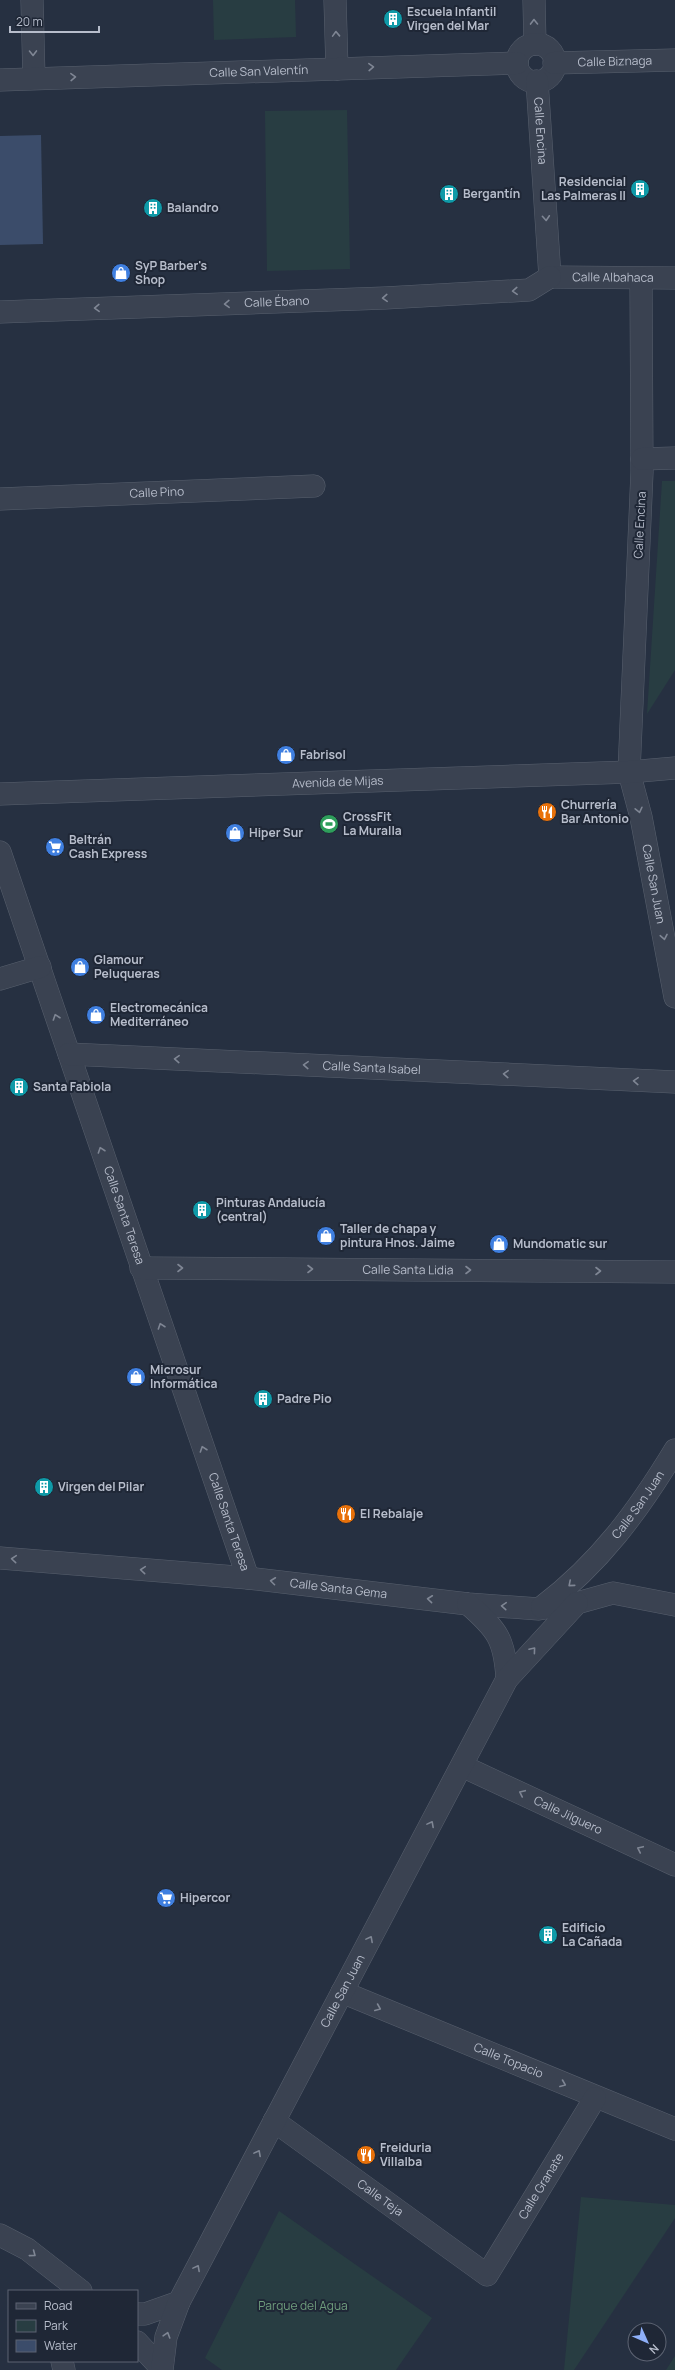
<svg xmlns="http://www.w3.org/2000/svg" width="675" height="2370" font-family="Manrope,sans-serif">
<style>
.green{fill:#283d42}
.water{fill:#3b4c6a}
.lines{fill:none;stroke-linecap:round;stroke-linejoin:round}
.street-casing{stroke:#58606e;stroke-width:23}
.street{stroke:#3a4251;stroke-width:22}
.oneway{stroke:#7f8694}
.labels{text-anchor:middle;stroke-width:4;stroke-linejoin:round;paint-order:stroke}
.poi-label{font-size:12px;font-weight:bold;fill:#b7bdcb;stroke:#1f2736;text-anchor:start}
.street-label{font-size:12px;fill:#b7bdcb;stroke:#1f2736}
.park-label{font-size:12px;fill:#6e9c7c;stroke:#1f2736}
</style>
<rect width="100%" height="100%" fill="#263041"/>
<g class="green">
<path d="M213,0H295L296,37L214,40Z"/>
<path d="M347,110L350,269L267,271L265,111Z"/>
<path d="M662,481H675V670L647,714Z"/>
<path d="M581,2197L675,2205V2218L574,2370H564Z"/>
<path d="M279,2211L432,2318L396,2370H222L205,2358Z"/>
<path d="M675,2356V2370H666Z"/>
</g>
<path class="water" d="M41,135L43,244L0,245V136Z"/>
<g class="lines">
<g class="street-casing">
<g id="street">
<path d="M32,0L34,78"/>
<path d="M335,0L337,69"/>
<path d="M534,0L535,44"/>
<circle cx="536" cy="63" r="19"/>
<path id="s1" d="M554,63L675,60"/>
<path id="s2" d="M0,80L517,63"/>
<path id="s3" d="M537,81L550,277"/>
<path id="s4" d="M550,277L675,278"/>
<path id="s5" d="M641,279L642,472L629,772L641,817L675,997"/>
<path id="s6" d="M0,312L385,298L529,290L550,277"/>
<path d="M642,459L675,458"/>
<path id="s7" d="M0,499L314,486"/>
<path id="s8" d="M0,794L629,772L675,768"/>
<path id="s9" d="M0,852L248,1578"/>
<path d="M0,979L40,967"/>
<path id="s10" d="M69,1054L675,1082"/>
<path id="s11" d="M141,1268L675,1272"/>
<path id="s12" d="M0,1558L248,1578L468,1604L539,1609L577,1603L613,1593L675,1605"/>
<path d="M468,1604C497,1629 505,1640 507,1679"/>
<path id="s13" d="M542,1607C600,1563 638,1511 675,1450"/>
<path id="s14" d="M462,1766L675,1865"/>
<path id="s15" d="M342,1992L675,2129"/>
<path id="s16" d="M274,2121L487,2275L595,2098"/>
<path d="M0,2235L27,2249L81,2291"/>
<path d="M137,2314H145L179,2302"/>
<path d="M137,2342L161,2368"/>
<path d="M62,2361L64,2370"/>
<path id="s17" d="M162,2370L166,2337L179,2302L507,1679L577,1603"/>
</g>
</g>
<use href="#street" class="street"/>
</g>
<defs><path id="oneway-chevron" d="M-2-3.5L2.5 0L-2 3.5" fill="none" stroke-width="1.6" stroke-linecap="round" stroke-linejoin="round"/></defs>
<g class="oneway">
<use href="#oneway-chevron" transform="translate(534 22) rotate(-91)"/>
<use href="#oneway-chevron" transform="translate(336 34) rotate(-92)"/>
<use href="#oneway-chevron" transform="translate(33 53) rotate(89)"/>
<use href="#oneway-chevron" transform="translate(371 67) rotate(-2)"/>
<use href="#oneway-chevron" transform="translate(73 77) rotate(-2)"/>
<use href="#oneway-chevron" transform="translate(546 218) rotate(86)"/>
<use href="#oneway-chevron" transform="translate(515 291) rotate(177)"/>
<use href="#oneway-chevron" transform="translate(385 298) rotate(177)"/>
<use href="#oneway-chevron" transform="translate(227 304) rotate(178)"/>
<use href="#oneway-chevron" transform="translate(97 308) rotate(178)"/>
<use href="#oneway-chevron" transform="translate(639 810) rotate(77)"/>
<use href="#oneway-chevron" transform="translate(664 937) rotate(79)"/>
<use href="#oneway-chevron" transform="translate(56 1017) rotate(-109)"/>
<use href="#oneway-chevron" transform="translate(177 1059) rotate(-177)"/>
<use href="#oneway-chevron" transform="translate(306 1065) rotate(-177)"/>
<use href="#oneway-chevron" transform="translate(506 1074) rotate(-177)"/>
<use href="#oneway-chevron" transform="translate(636 1081) rotate(-177)"/>
<use href="#oneway-chevron" transform="translate(101 1150) rotate(-109)"/>
<use href="#oneway-chevron" transform="translate(180 1268)"/>
<use href="#oneway-chevron" transform="translate(310 1269)"/>
<use href="#oneway-chevron" transform="translate(468 1270)"/>
<use href="#oneway-chevron" transform="translate(598 1271)"/>
<use href="#oneway-chevron" transform="translate(161 1326) rotate(-109)"/>
<use href="#oneway-chevron" transform="translate(203 1449) rotate(-109)"/>
<use href="#oneway-chevron" transform="translate(14 1559) rotate(-175)"/>
<use href="#oneway-chevron" transform="translate(143 1570) rotate(-175)"/>
<use href="#oneway-chevron" transform="translate(273 1581) rotate(-173)"/>
<use href="#oneway-chevron" transform="translate(571 1584) rotate(139)"/>
<use href="#oneway-chevron" transform="translate(430 1599) rotate(-174)"/>
<use href="#oneway-chevron" transform="translate(504 1606) rotate(-176)"/>
<use href="#oneway-chevron" transform="translate(533 1650) rotate(-50)"/>
<use href="#oneway-chevron" transform="translate(522 1793) rotate(-155)"/>
<use href="#oneway-chevron" transform="translate(431 1824) rotate(-62)"/>
<use href="#oneway-chevron" transform="translate(640 1849) rotate(-155)"/>
<use href="#oneway-chevron" transform="translate(370 1939) rotate(-62)"/>
<use href="#oneway-chevron" transform="translate(378 2008) rotate(23)"/>
<use href="#oneway-chevron" transform="translate(563 2084) rotate(22)"/>
<use href="#oneway-chevron" transform="translate(258 2153) rotate(-62)"/>
<use href="#oneway-chevron" transform="translate(33 2254) rotate(37)"/>
<use href="#oneway-chevron" transform="translate(197 2268) rotate(-62)"/>
<use href="#oneway-chevron" transform="translate(167 2335) rotate(-73)"/>
</g>
<defs>
<g id="building-disc" transform="scale(1)"><circle r="9.5" fill="#0f9aa8" stroke="#1f2736"/><path d="M-4-6H4V6H1V3H-1V6H-4ZM-2.5-4.3h1.7v1.8h-1.7ZM.8-4.3h1.7v1.8H.8ZM-2.5-1h1.7V.8h-1.7ZM.8-1h1.7V.8H.8Z" fill="#fff"/></g>
<g id="shop-disc" transform="scale(1)"><circle r="9.5" fill="#3f7fe0" stroke="#1f2736"/><path d="M-5-2.5h2.3a2.7 3.5 0 0 1 5.4 0H5L5.5 6h-11ZM-1.5-2.5h3a1.5 2.3 0 0 0-3 0Z" fill="#fff"/></g>
<g id="restaurant-disc" transform="scale(1)"><circle r="9.5" fill="#e8710a" stroke="#1f2736"/><path d="M-5-6h1v4h1v-4h1v4h1v-4h1v5L-1.5 .5V6h-2V.5L-5-1ZM5-6V6H3V1.5H1.5Q1.5-4 5-6Z" fill="#fff"/></g>
<g id="stadium-disc" transform="scale(1)"><circle r="9.5" fill="#2e9e5b" stroke="#1f2736"/><path d="M0-5a6.5 5 0 1 0 0 10a6.5 5 0 1 0 0-10ZM-3.5-1.8h7v3.6h-7Z" fill="#fff"/></g>
<g id="supermarket-disc" transform="scale(1)"><circle r="9.5" fill="#3f7fe0" stroke="#1f2736"/><path d="M-6-5.5h2.5l.6 2H6L4.5 2H-2.5L-4.4-4H-6ZM-1.5 3.2a1.3 1.3 0 1 0 .1 0ZM3 3.2a1.3 1.3 0 1 0 .1 0Z" fill="#fff"/></g>
</defs>
<g fill-rule="evenodd">
<use href="#building-disc" x="393" y="19"/>
<use href="#building-disc" x="640" y="189"/>
<use href="#building-disc" x="449" y="194"/>
<use href="#building-disc" x="153" y="208"/>
<use href="#shop-disc" x="121" y="273"/>
<use href="#shop-disc" x="286" y="755"/>
<use href="#restaurant-disc" x="547" y="812"/>
<use href="#stadium-disc" x="329" y="824"/>
<use href="#shop-disc" x="235" y="833"/>
<use href="#supermarket-disc" x="55" y="847"/>
<use href="#shop-disc" x="80" y="967"/>
<use href="#shop-disc" x="96" y="1015"/>
<use href="#building-disc" x="19" y="1087"/>
<use href="#building-disc" x="202" y="1210"/>
<use href="#shop-disc" x="326" y="1236"/>
<use href="#shop-disc" x="499" y="1244"/>
<use href="#shop-disc" x="136" y="1377"/>
<use href="#building-disc" x="263" y="1399"/>
<use href="#building-disc" x="44" y="1487"/>
<use href="#restaurant-disc" x="346" y="1514"/>
<use href="#supermarket-disc" x="166" y="1898"/>
<use href="#building-disc" x="548" y="1935"/>
<use href="#restaurant-disc" x="366" y="2155"/>
</g>
<g class="labels">
<g class="poi-label">
<text x="407" y="16">Escuela Infantil<tspan x="407" dy="14">Virgen del Mar</tspan></text>
<text x="626" y="186" text-anchor="end">Residencial<tspan x="626" dy="14">Las Palmeras II</tspan></text>
<text x="463" y="198">Bergantín</text>
<text x="167" y="212">Balandro</text>
<text x="135" y="270">SyP Barber's<tspan x="135" dy="14">Shop</tspan></text>
<text x="300" y="759">Fabrisol</text>
<text x="561" y="809">Churrería<tspan x="561" dy="14">Bar Antonio</tspan></text>
<text x="343" y="821">CrossFit<tspan x="343" dy="14">La Muralla</tspan></text>
<text x="249" y="837">Hiper Sur</text>
<text x="69" y="844">Beltrán<tspan x="69" dy="14">Cash Express</tspan></text>
<text x="94" y="964">Glamour<tspan x="94" dy="14">Peluqueras</tspan></text>
<text x="110" y="1012">Electromecánica<tspan x="110" dy="14">Mediterráneo</tspan></text>
<text x="33" y="1091">Santa Fabiola</text>
<text x="216" y="1207">Pinturas Andalucía<tspan x="216" dy="14">(central)</tspan></text>
<text x="340" y="1233">Taller de chapa y<tspan x="340" dy="14">pintura Hnos. Jaime</tspan></text>
<text x="513" y="1248">Mundomatic sur</text>
<text x="150" y="1374">Microsur<tspan x="150" dy="14">Informática</tspan></text>
<text x="277" y="1403">Padre Pio</text>
<text x="58" y="1491">Virgen del Pilar</text>
<text x="360" y="1518">El Rebalaje</text>
<text x="180" y="1902">Hipercor</text>
<text x="562" y="1932">Edificio<tspan x="562" dy="14">La Cañada</tspan></text>
<text x="380" y="2152">Freiduria<tspan x="380" dy="14">Villalba</tspan></text>
</g>
<g class="street-label">
<text dy="4" stroke="none"><textPath href="#s1" startOffset="61">Calle Biznaga</textPath></text>
<text dy="4" stroke="none"><textPath href="#s2" startOffset="259">Calle San Valentín</textPath></text>
<text dy="4" stroke="none"><textPath href="#s3" startOffset="50">Calle Encina</textPath></text>
<text dy="4" stroke="none"><textPath href="#s4" startOffset="63">Calle Albahaca</textPath></text>
<text dy="4" stroke="none"><textPath href="#s6" startOffset="277">Calle Ébano</textPath></text>
<text dy="4" stroke="none"><textPath href="#s7" startOffset="157">Calle Pino</textPath></text>
<text transform="translate(640 525) rotate(-87)" y="4">Calle Encina</text>
<text dy="4" stroke="none"><textPath href="#s8" startOffset="338">Avenida de Mijas</textPath></text>
<text dy="4" stroke="none"><textPath href="#s5" startOffset="608">Calle San Juan</textPath></text>
<text dy="4" stroke="none"><textPath href="#s10" startOffset="303">Calle Santa Isabel</textPath></text>
<text dy="4" stroke="none"><textPath href="#s9" startOffset="384">Calle Santa Teresa</textPath></text>
<text dy="4" stroke="none"><textPath href="#s11" startOffset="267">Calle Santa Lidia</textPath></text>
<text dy="4" stroke="none"><textPath href="#s13" startOffset="141">Calle San Juan</textPath></text>
<text dy="4" stroke="none"><textPath href="#s9" startOffset="708">Calle Santa Teresa</textPath></text>
<text dy="4" stroke="none"><textPath href="#s12" startOffset="340">Calle Santa Gema</textPath></text>
<text dy="4" stroke="none"><textPath href="#s14" startOffset="117">Calle Jilguero</textPath></text>
<text dy="4" stroke="none"><textPath href="#s17" startOffset="422">Calle San Juan</textPath></text>
<text dy="4" stroke="none"><textPath href="#s15" startOffset="180">Calle Topacio</textPath></text>
<text dy="4" stroke="none"><textPath href="#s16" startOffset="367">Calle Granate</textPath></text>
<text dy="4" stroke="none"><textPath href="#s16" startOffset="131">Calle Teja</textPath></text>
</g>
<g class="park-label">
<text x="303" y="2310">Parque del Agua</text>
</g>
</g>
<rect x="8" y="2290" width="130" height="72" fill="#1f2736" stroke="#5c6372"/>
<rect x="16" y="2303" width="20" height="6" fill="#3a4251" stroke="#5c6372"/>
<text x="44" y="2310" font-size="12" fill="#b7bdcb">Road</text>
<rect x="16" y="2320" width="20" height="12" fill="#283d42" stroke="#5c6372"/>
<text x="44" y="2330" font-size="12" fill="#b7bdcb">Park</text>
<rect x="16" y="2340" width="20" height="12" fill="#3b4c6a" stroke="#5c6372"/>
<text x="44" y="2350" font-size="12" fill="#b7bdcb">Water</text>
<g transform="translate(647 2342) rotate(135)"><circle r="19" fill="#1f2736" stroke="#5c6372"/>
<path d="M0-3L7 15L0 10L-7 15Z" fill="#8fb0f9"/>
<text y="-6" font-size="11" font-weight="bold" text-anchor="middle" fill="#b7bdcb">N</text>
</g>
<path d="M10 26v6h89v-6" fill="none" stroke="#b7bdcb" stroke-width="2"/>
<text x="16" y="26" font-size="12" fill="#b7bdcb" stroke="#1f2736" stroke-width="3" paint-order="stroke">20 m</text>
</svg>
